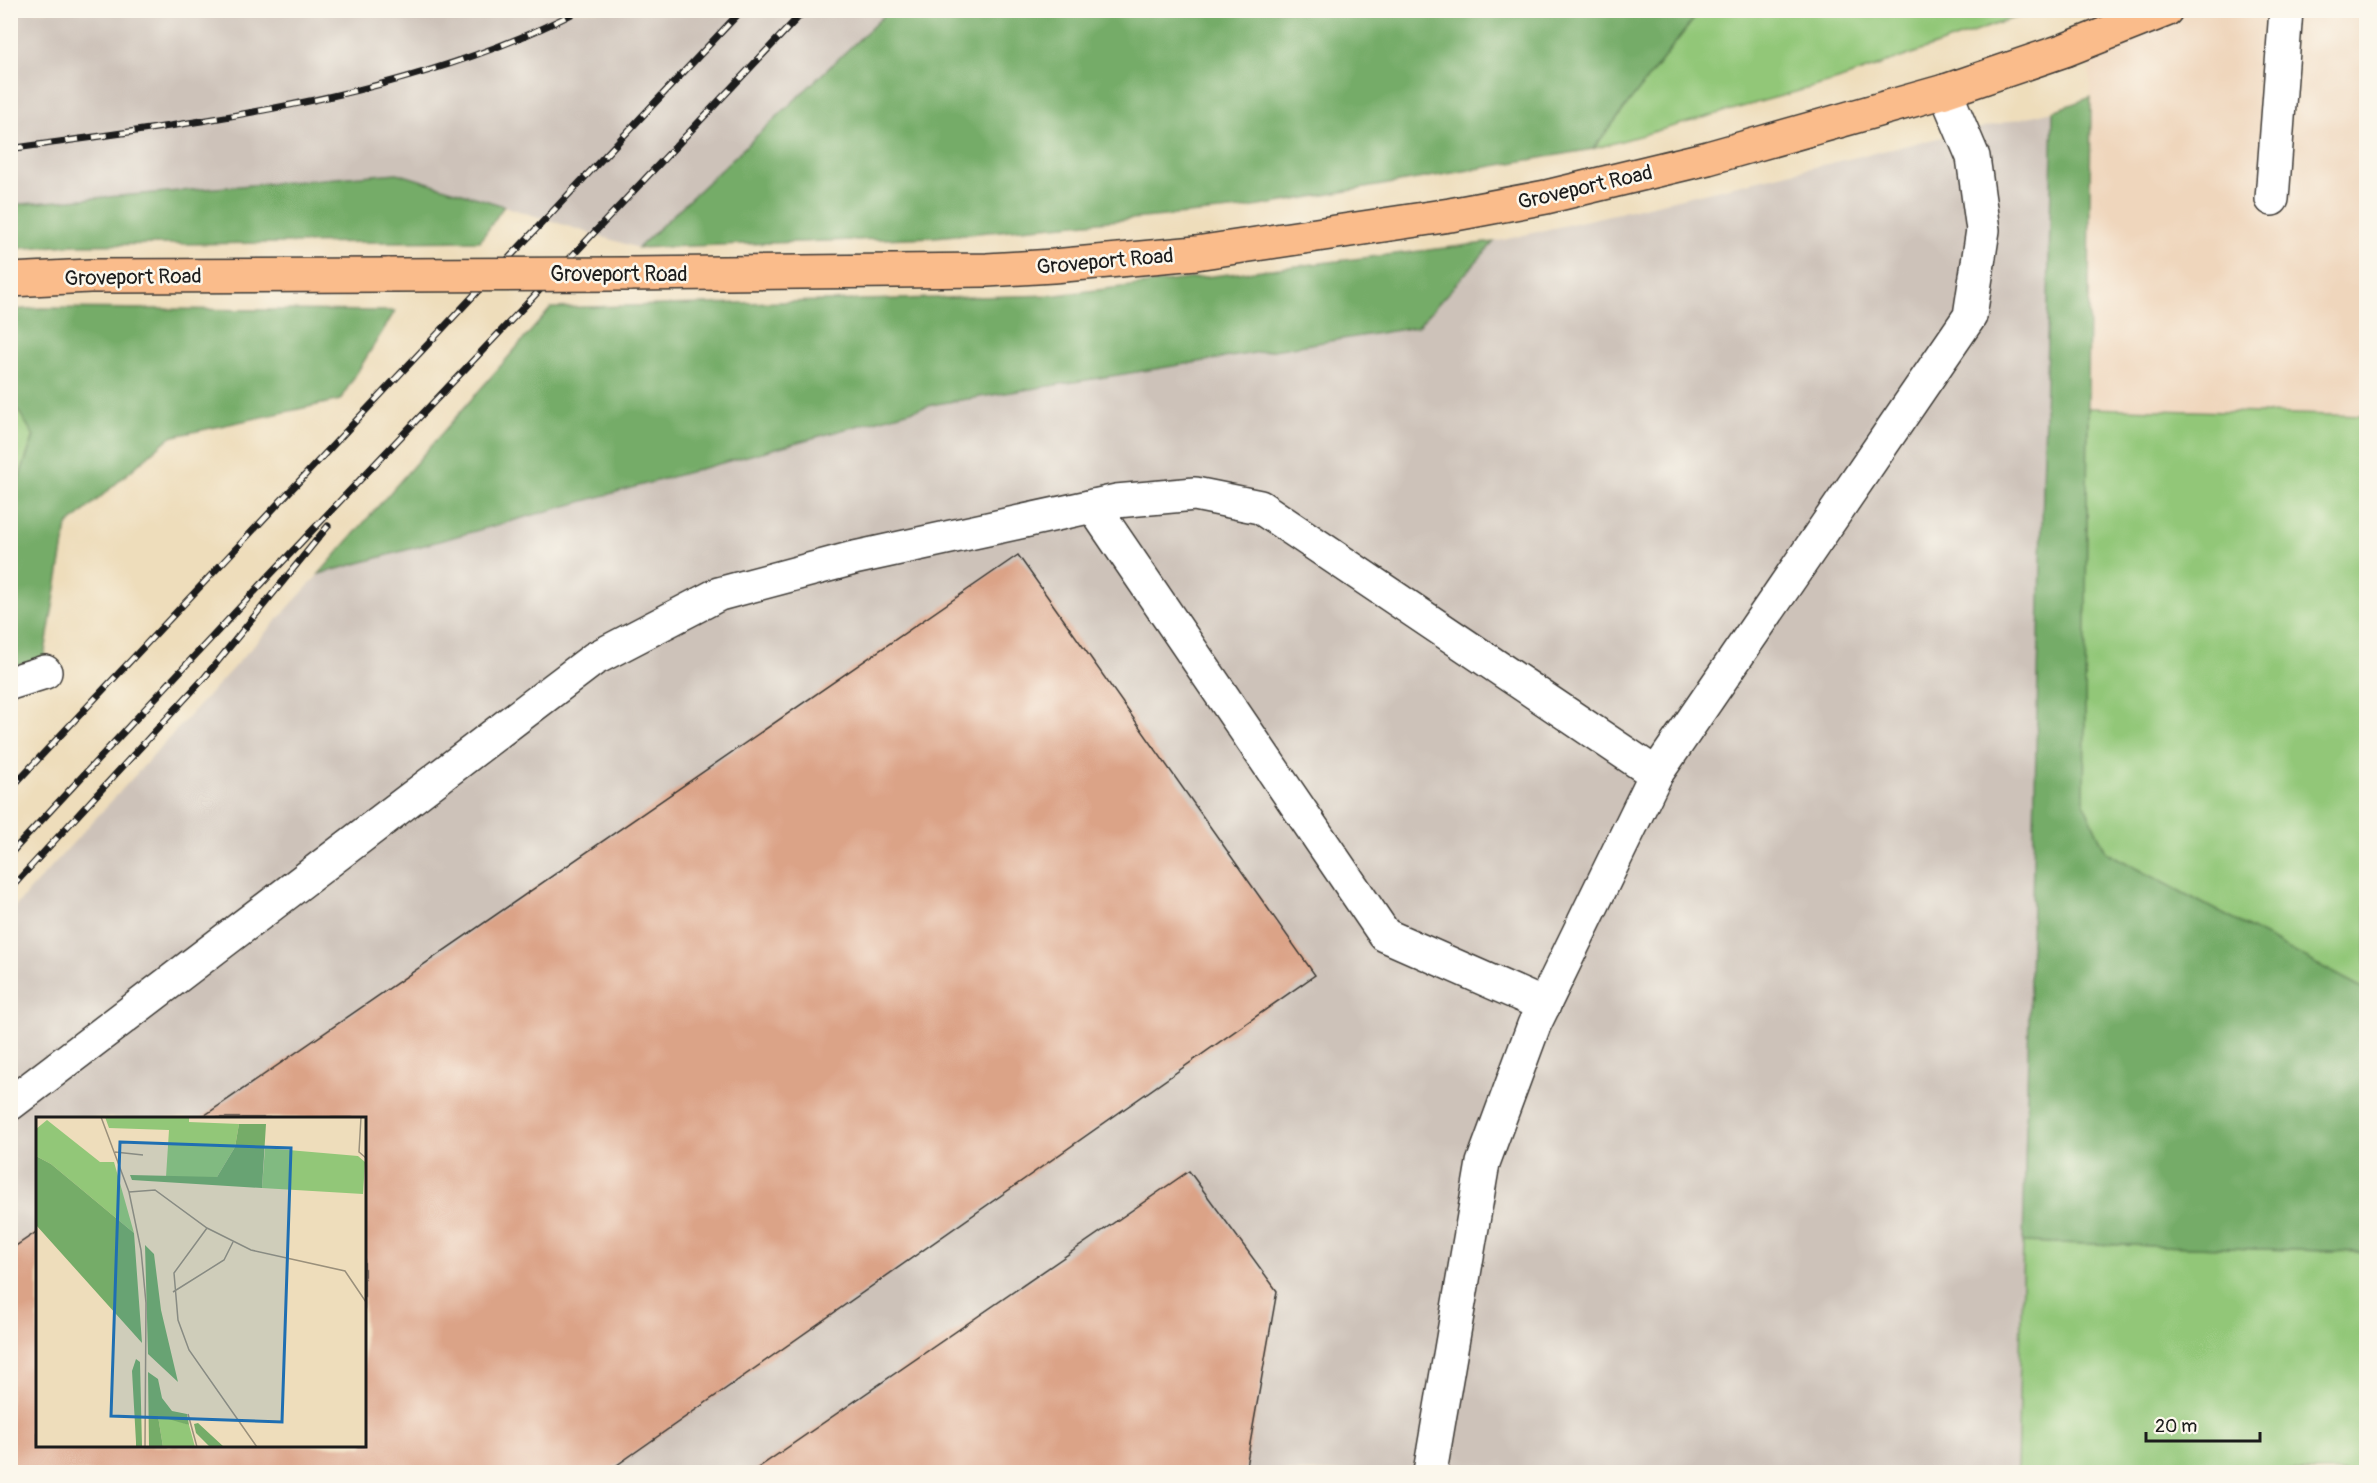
<svg xmlns="http://www.w3.org/2000/svg" width="2377" height="1483" font-family="Pangolin,sans-serif">
<style>
.built{fill:#efd6bc}
.industrial{fill:#cdc2b9;fill-rule:evenodd}
.green{fill:#92c778;stroke:#57724a;stroke-width:1.5}
.forest{fill:#75ac68;stroke:#486442;stroke-width:1.5}
.building{fill:#dba387}
.lines{fill:none;stroke-linecap:round;stroke-linejoin:round}
.minor-casing{stroke:#3c3934;stroke-width:36}
.major-casing{stroke:#3c3934;stroke-width:36}
.minor{stroke:#fff;stroke-width:33}
.major{stroke:#fabc8b;stroke-width:33}
.rail-casing{stroke:#1c1c1c;stroke-width:7}
.rail{stroke:#fbf7ec;stroke-width:4.5;stroke-dasharray:14;stroke-linecap:butt}
.major-bridge-casing{stroke:#3c3934;stroke-width:36;stroke-linecap:butt}
.major-bridge{stroke:#fabc8b;stroke-width:33}
.labels{text-anchor:middle;stroke-width:5;stroke-linejoin:round;paint-order:stroke}
.street-label{font-size:21px;fill:#1c1c1c;stroke:#fbf7ec}
.inset-road{fill:none;stroke:#9a907b;stroke-width:1.5}
.view{fill:#1f6fb2;fill-opacity:0.15;stroke:#1f6fb2;stroke-width:3}
.inset-edge{fill:none;stroke:#1c1c1c;stroke-width:3}
</style>
<rect width="100%" height="100%" fill="#fbf7ec"/>
<filter id="ink" filterUnits="userSpaceOnUse"><feTurbulence type="fractalNoise" baseFrequency=".0167" numOctaves="2"/><feDisplacementMap in="SourceGraphic" scale="12" xChannelSelector="R" yChannelSelector="G"/><feConvolveMatrix kernelMatrix="1 2 1 2 8 2 1 2 1" color-interpolation-filters="sRGB"/></filter>
<filter id="wash" filterUnits="userSpaceOnUse"><feTurbulence type="fractalNoise" baseFrequency=".008" numOctaves="4" result="noise"/><feDisplacementMap in="SourceGraphic" scale="24" xChannelSelector="R" yChannelSelector="G"/><feGaussianBlur stdDeviation="1.35" result="paint"/><feColorMatrix in="noise" values="0 0 0 0 0 0 0 0 0 0 0 0 0 0 0 0 0 1.4 0 .05"/><feComposite in="paint" operator="in"/></filter>
<g filter="url(#wash)">
<rect width="100%" height="100%" fill="#edb"/>
<path class="built" d="M2085,11H2366V416L2088,408L2091,97Z"/>
<g class="industrial">
<path d="M11,11H890L638,248L397,173L11,205Z"/>
<path d="M2053,111L2017,1472H11L10,912L319,574L936,404L1417,327L1494,242ZM38,1118H364V1446H38Z"/>
</g>
<g class="green">
<path d="M1700,11H2034L1838,80L1593,149Z"/>
<path d="M2088,408L2366,416V990L2106,852L2084,804Z"/>
<path d="M18,410L34,435L11,501V411Z"/>
<path d="M2023,1242L2366,1252V1353L2360,1472H2017Z"/>
</g>
<g class="forest">
<path d="M890,10H1700V11L1593,149L1242,209L934,237L638,248Z"/>
<path d="M2091,97L2084,804L2106,852L2366,990V1252L2023,1242L2053,111Z"/>
<path d="M397,173L504,206L480,241L72,245L11,249V205Z"/>
<path d="M1494,242L1417,327L936,404L319,574L551,308L1056,295Z"/>
<path d="M41,308L395,311L340,400L170,437L67,526L44,658L11,667V501L34,436L18,410L11,411V310Z"/>
</g>
<g id="blocks">
<g class="building">
<path d="M1018,555L1315,975L607,1472H10V1250L38,1231V1446H364V1118H201Z"/>
<path d="M1189,1171L1277,1291L1245,1472H752Z"/>
</g>
</g>
</g>
<g filter="url(#ink)">
<use href="#blocks" fill-opacity="0" stroke="#3c3934" stroke-width="1.5"/>
<g class="lines">
<g class="minor-casing">
<g id="minor">
<path d="M2272,199L2286,10"/>
<path d="M1093,506L1385,935L1544,1005"/>
<path d="M10,683L45,672"/>
<path d="M10,1104L594,659L719,594L854,558L1116,501L1195,494L1260,507L1656,774"/>
<path d="M1430,1472L1483,1163L1534,1025L1656,774L1970,316L1983,230L1973,157L1945,91"/>
</g>
</g>
<g class="major-casing">
<g id="major">
<path d="M628,274L987,270L1053,266L1196,253L1450,215L1546,197L1708,158L1945,91L2065,50L2166,10"/>
<path d="M10,280L90,276L390,275"/>
</g>
</g>
<use href="#minor" class="minor"/>
<use href="#major" class="major"/>
<g class="rail-casing">
<g id="rail">
<path d="M10,149C202,121 405,100 580,10"/>
<path d="M10,789L742,10"/>
<path d="M10,854L269,576L805,10"/>
<path d="M10,889L205,677L328,526"/>
</g>
</g>
<use href="#rail" class="rail"/>
<g class="major-bridge-casing">
<path id="major-bridge" d="M390,275L628,274"/>
</g>
<use href="#major-bridge" class="major-bridge"/>
</g>
</g>
<g class="labels">
<g class="street-label">
<text transform="translate(1585 187) rotate(-13)" y="7">Groveport Road</text>
<text transform="translate(1105 261) rotate(-5)" y="7">Groveport Road</text>
<text x="619" y="281">Groveport Road</text>
<text transform="translate(133 277) rotate(-1)" y="7">Groveport Road</text>
</g>
</g>
<g transform="translate(36 1117)">
<rect width="330" height="330" fill="#edb"/>
<path d="M69,0H153V5L203,7L199,30L181,60H130L133,13L73,11ZM11,3L64,45H78L98,116L15,47L0,39V12ZM229,31L322,39L329,45L327,77L226,71ZM125,297L153,308L159,330H127L122,299Z" fill="#92c778"/>
<path d="M203,7H230L226,71L96,63L94,58L181,60L199,30ZM0,39L15,47L98,116L106,226L0,108ZM109,128L118,137L125,193L142,265L112,237ZM100,242L104,245L106,330H100V325L96,254ZM112,255L122,262L126,281L136,294L151,297L153,308L122,299L127,330H113ZM162,306L188,330H174L160,316L158,307Z" fill="#75ac68"/>
<path class="inset-road" d="M65,0L93,75L105,133L110,186L109,330M325,0L323,35L330,41M79,35L107,38M93,75L119,73L171,111L215,133L309,154L330,185M171,111L138,156L142,203L153,233L221,330M137,175L188,143L197,125M152,297L161,330"/>
<path class="view" d="M84,25L255,31L246,305L75,299Z"/>
<rect width="330" height="330" class="inset-edge"/>
</g>
<rect width="2377" height="1483" fill="none" stroke="#fbf7ec" stroke-width="36"/>
<path d="M2146 1432v9h114v-9" fill="none" stroke="#1c1c1c" stroke-width="3"/>
<text x="2155" y="1432" font-size="18" fill="#1c1c1c" stroke="#fbf7ec" stroke-width="4.5" paint-order="stroke">20 m</text>
</svg>
